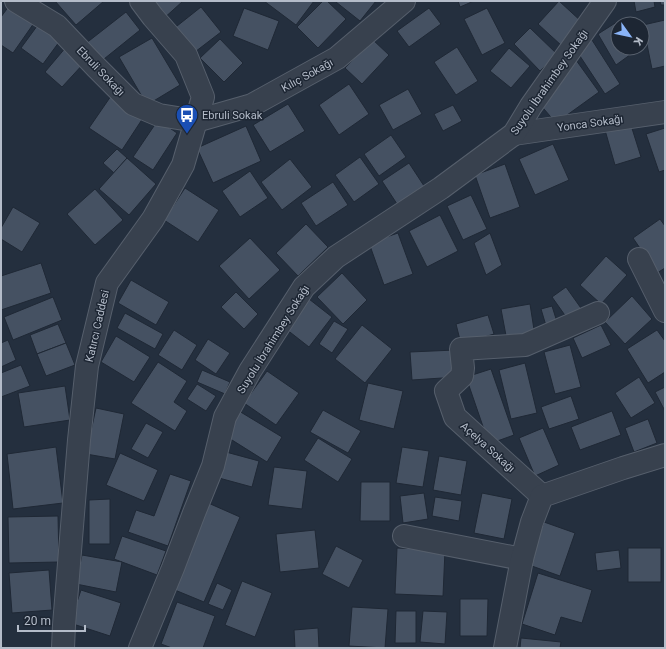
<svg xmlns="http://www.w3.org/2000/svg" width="666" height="649" font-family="Roboto,sans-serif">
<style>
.building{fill:#455162;stroke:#1f2835}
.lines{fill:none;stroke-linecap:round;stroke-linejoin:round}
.street-casing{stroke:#565f6c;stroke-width:24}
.street{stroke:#38414e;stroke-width:22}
.labels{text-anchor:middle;stroke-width:3;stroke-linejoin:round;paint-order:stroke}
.street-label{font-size:11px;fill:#b4bcc9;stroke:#1d2633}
.poi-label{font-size:11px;fill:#b4bcc9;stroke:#1d2633;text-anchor:start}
</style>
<rect width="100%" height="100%" fill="#242f3e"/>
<g class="building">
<path d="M55,1H104L76,25Z"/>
<path d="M144,1H183L162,20Z"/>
<path d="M264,1H314L296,25Z"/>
<path d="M323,1H327L346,19L318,48L297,27Z"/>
<path d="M337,1H376L360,21L336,2Z"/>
<path d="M458,1H474L460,7Z"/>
<path d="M559,1L583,23L562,46L538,24Z"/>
<path d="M634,1H654L655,7L636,12Z"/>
<path d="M660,1H665V5H661Z"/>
<path d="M9,6L34,23L13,53L1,45V17Z"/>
<path d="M201,7L221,32L191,55L172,30Z"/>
<path d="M244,8L279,21L268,50L233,36Z"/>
<path d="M429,8L441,24L409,47L397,31Z"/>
<path d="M487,8L505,43L482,55L464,19Z"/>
<path d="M126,12L140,30L99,63L85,44Z"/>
<path d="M620,20L622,24H618V48H637L638,49L616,65L598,34Z"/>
<path d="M665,20V66L652,69L643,25Z"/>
<path d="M40,22L62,38L43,64L21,48Z"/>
<path d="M530,28L557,54L540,71L514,44Z"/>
<path d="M152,38L180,85L147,105L119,57Z"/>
<path d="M220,39L243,63L224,82L200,58Z"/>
<path d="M372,39L389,55L362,84L345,68Z"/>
<path d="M592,40L620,84L605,94L576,50Z"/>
<path d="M67,46L85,62L62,87L45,72Z"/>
<path d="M457,47L478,81L456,95L434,62Z"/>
<path d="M509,48L530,66L511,88L490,71Z"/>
<path d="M576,60L599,92L556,123L538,102Z"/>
<path d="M349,84L369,114L339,135L319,105Z"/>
<path d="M408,89L422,114L393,130L379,105Z"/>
<path d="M111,96L143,118L122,150L89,128Z"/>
<path d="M288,104L305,131L270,152L253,125Z"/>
<path d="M453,105L462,121L443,131L434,114Z"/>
<path d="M158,120L177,133L153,170L133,157Z"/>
<path d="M630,122L641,157L615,165L605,130Z"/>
<path d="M246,126L261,161L213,183L197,148Z"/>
<path d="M665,128V170L659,172L646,134Z"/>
<path d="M391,135L406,157L379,176L364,154Z"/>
<path d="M553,144L569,180L535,195L519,159Z"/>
<path d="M117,149L127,158L114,173L103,163Z"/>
<path d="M360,157L379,184L354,202L335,175Z"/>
<path d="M127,158L156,184L129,215L99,189Z"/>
<path d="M290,159L312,187L282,210L261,182Z"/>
<path d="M409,163L426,189L399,207L382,181Z"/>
<path d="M505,164L520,207L490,218L475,175Z"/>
<path d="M250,171L268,198L240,217L222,191Z"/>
<path d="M333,182L348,205L316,226L301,203Z"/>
<path d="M185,188L219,210L198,242L164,220Z"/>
<path d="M95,189L123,220L95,245L67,214Z"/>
<path d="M471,195L487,229L463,240L447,206Z"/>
<path d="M13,207L40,223L22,252L1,239V228Z"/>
<path d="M440,215L458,251L427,267L409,231Z"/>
<path d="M660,219L665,226V268L657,273L633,238Z"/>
<path d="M306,224L328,247L298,276L276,253Z"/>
<path d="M398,233L413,274L384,285L369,243Z"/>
<path d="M490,233L502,265L486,275L474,243Z"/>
<path d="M250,238L280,270L249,299L219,266Z"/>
<path d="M606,256L627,275L601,304L580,285Z"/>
<path d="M41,263L51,293L1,310V276Z"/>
<path d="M342,273L367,300L343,324L317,297Z"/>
<path d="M131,280L169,302L156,325L118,303Z"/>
<path d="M566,287L583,311L569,321L552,297Z"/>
<path d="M236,292L258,314L244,329L221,307Z"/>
<path d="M632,296L652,319L625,344L605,322Z"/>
<path d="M53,297L62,320L13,340L4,317Z"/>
<path d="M309,299L332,317L309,347L286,329Z"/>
<path d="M530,304L535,336L507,341L501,309Z"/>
<path d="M552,306L558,325L547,329L541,309Z"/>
<path d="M125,313L163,334L155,349L117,328Z"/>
<path d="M488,315L494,334L461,344L456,324Z"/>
<path d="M334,321L348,329L332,353L319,344Z"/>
<path d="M58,324L66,343L37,354L30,335Z"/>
<path d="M362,325L392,349L365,383L335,359Z"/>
<path d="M601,325L611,345L582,358L573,338Z"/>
<path d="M174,330L197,345L182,370L158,355Z"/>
<path d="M657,330L665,341V372L648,383L627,349Z"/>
<path d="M116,336L150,357L134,382L101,362Z"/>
<path d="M208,339L230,353L216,374L195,360Z"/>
<path d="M8,340L16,360L1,367V343Z"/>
<path d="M66,343L75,365L46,376L37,354Z"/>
<path d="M570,345L581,387L555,394L544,352Z"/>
<path d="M455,350L457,377L412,380L410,352Z"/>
<path d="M158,362L187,381L174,402L187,411L175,431L131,403Z"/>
<path d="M525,363L537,413L511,419L499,370Z"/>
<path d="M21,365L30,386L1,397V373Z"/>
<path d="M491,369L514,435L489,444L466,377Z"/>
<path d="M202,370L230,382L225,394L197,382Z"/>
<path d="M267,371L299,393L276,425L244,403Z"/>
<path d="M639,377L655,403L631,418L615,393Z"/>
<path d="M368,383L403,391L394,429L359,420Z"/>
<path d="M197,384L216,396L206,411L187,399Z"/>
<path d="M65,386L70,420L24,427L18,393Z"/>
<path d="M665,387V411L655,392Z"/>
<path d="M571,396L579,419L549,429L541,407Z"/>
<path d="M96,408L124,414L115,459L86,454Z"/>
<path d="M323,410L361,431L348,453L310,432Z"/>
<path d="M239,411L282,437L267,462L224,435Z"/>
<path d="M612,411L621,435L580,450L571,427Z"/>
<path d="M648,419L657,443L634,452L625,428Z"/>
<path d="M146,423L163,432L148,458L131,449Z"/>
<path d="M543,428L559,465L535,476L519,438Z"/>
<path d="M318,438L352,459L338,482L304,460Z"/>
<path d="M56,447L63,503L13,509L7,454Z"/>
<path d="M402,447L429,451L423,487L396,483Z"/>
<path d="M226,452L259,461L252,487L219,478Z"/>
<path d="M120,453L158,470L144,501L106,485Z"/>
<path d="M439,456L467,461L461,495L433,490Z"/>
<path d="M274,467L307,471L302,509L268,505Z"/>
<path d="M170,474L191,481L168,546L128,532L136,510L154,516Z"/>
<path d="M361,482H390V521H360Z"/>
<path d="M424,493L428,519L403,523L400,496Z"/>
<path d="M482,493L512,499L504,539L474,533Z"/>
<path d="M435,497L462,501L459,521L432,516Z"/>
<path d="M110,499V544H89V500Z"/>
<path d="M206,502L240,517L204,602L170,588Z"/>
<path d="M58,516L59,562L9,563L8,517Z"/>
<path d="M544,522L575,533L560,576L529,565Z"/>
<path d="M315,530L319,568L280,572L276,534Z"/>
<path d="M122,536L166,551L157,575L114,559Z"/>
<path d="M336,546L363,560L349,588L322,574Z"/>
<path d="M397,548L445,550L443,596L395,594Z"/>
<rect x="628" y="548" width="33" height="34"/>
<path d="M619,550L621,568L597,571L595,553Z"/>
<path d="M82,555L122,562L116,592L76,584Z"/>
<path d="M49,570L52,610L12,613L9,573Z"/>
<path d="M538,573L592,590L582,623L561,617L555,635L522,624Z"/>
<path d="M242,581L272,593L255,637L225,625Z"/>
<path d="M217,583L232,590L223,610L208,604Z"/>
<path d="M81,590L121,603L110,636L70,623Z"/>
<path d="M460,599H488L487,636H460Z"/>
<path d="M177,602L215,616L203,648H172L161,644Z"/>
<path d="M352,607L388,609L385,648L349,646Z"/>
<path d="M396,611H416V643H395Z"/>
<path d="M423,611L447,612L445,644L420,642Z"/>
<path d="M318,628L319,648H295L294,630Z"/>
<path d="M521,638L561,642L560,648H520Z"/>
</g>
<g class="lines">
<g class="street-casing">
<g id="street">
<path d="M16,1L57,26L96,67L133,104L159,115L196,121L252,105L337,58L404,1"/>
<path d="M514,134L665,112"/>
<path d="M639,259L665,311"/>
<path d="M542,496L455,417L446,391L462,376L463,368L461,349L525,345L598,313"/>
<path d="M404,536L522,559"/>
<path d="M63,648L64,625L79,440L87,366L107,283L153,219L183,165L203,97L186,55L153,17L141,1"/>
<path d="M140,648L173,568L194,513L213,466L225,417L250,371L304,287L336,257L441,188L514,134L531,106L605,1"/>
<path d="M505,648L522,559L532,522L542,496L623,468L665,455"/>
</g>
</g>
<use href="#street" class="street"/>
</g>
<defs>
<g id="bus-pin" transform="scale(1.15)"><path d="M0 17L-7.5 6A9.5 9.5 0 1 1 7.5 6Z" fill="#1a4fb4" stroke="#1d2633"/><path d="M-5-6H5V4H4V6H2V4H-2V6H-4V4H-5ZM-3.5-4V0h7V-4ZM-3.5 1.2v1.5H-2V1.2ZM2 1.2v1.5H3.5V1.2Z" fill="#fff"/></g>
</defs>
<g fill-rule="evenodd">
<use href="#bus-pin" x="187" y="115"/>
</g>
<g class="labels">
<g class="street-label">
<text transform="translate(101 71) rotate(46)" y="4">Ebruli Sokağı</text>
<text transform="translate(307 75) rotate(-29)" y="4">Kılıç Sokağı</text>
<text transform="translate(549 82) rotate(-55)" y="4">Suyolu İbrahimbey Sokağı</text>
<text transform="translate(590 123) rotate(-8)" y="4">Yonca Sokağı</text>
<text transform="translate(97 326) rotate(-77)" y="4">Katırcı Caddesi</text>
<text transform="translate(273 339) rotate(-58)" y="4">Suyolu İbrahimbey Sokağı</text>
<text transform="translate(488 447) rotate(42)" y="4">Açelya Sokağı</text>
</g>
<g class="poi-label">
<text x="202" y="119">Ebruli Sokak</text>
</g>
</g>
<rect width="666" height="649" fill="none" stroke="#b4bcc9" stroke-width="4"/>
<g transform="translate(630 36) rotate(123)"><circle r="19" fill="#1d2633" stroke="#59626f"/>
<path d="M0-3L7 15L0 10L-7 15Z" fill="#8ab4f8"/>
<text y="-6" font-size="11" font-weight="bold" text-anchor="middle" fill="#b4bcc9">K</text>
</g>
<path d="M18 625v6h67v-6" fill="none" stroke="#b4bcc9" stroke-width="2"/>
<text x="24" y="625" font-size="12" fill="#b4bcc9" stroke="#1d2633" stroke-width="3" paint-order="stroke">20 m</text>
</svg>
